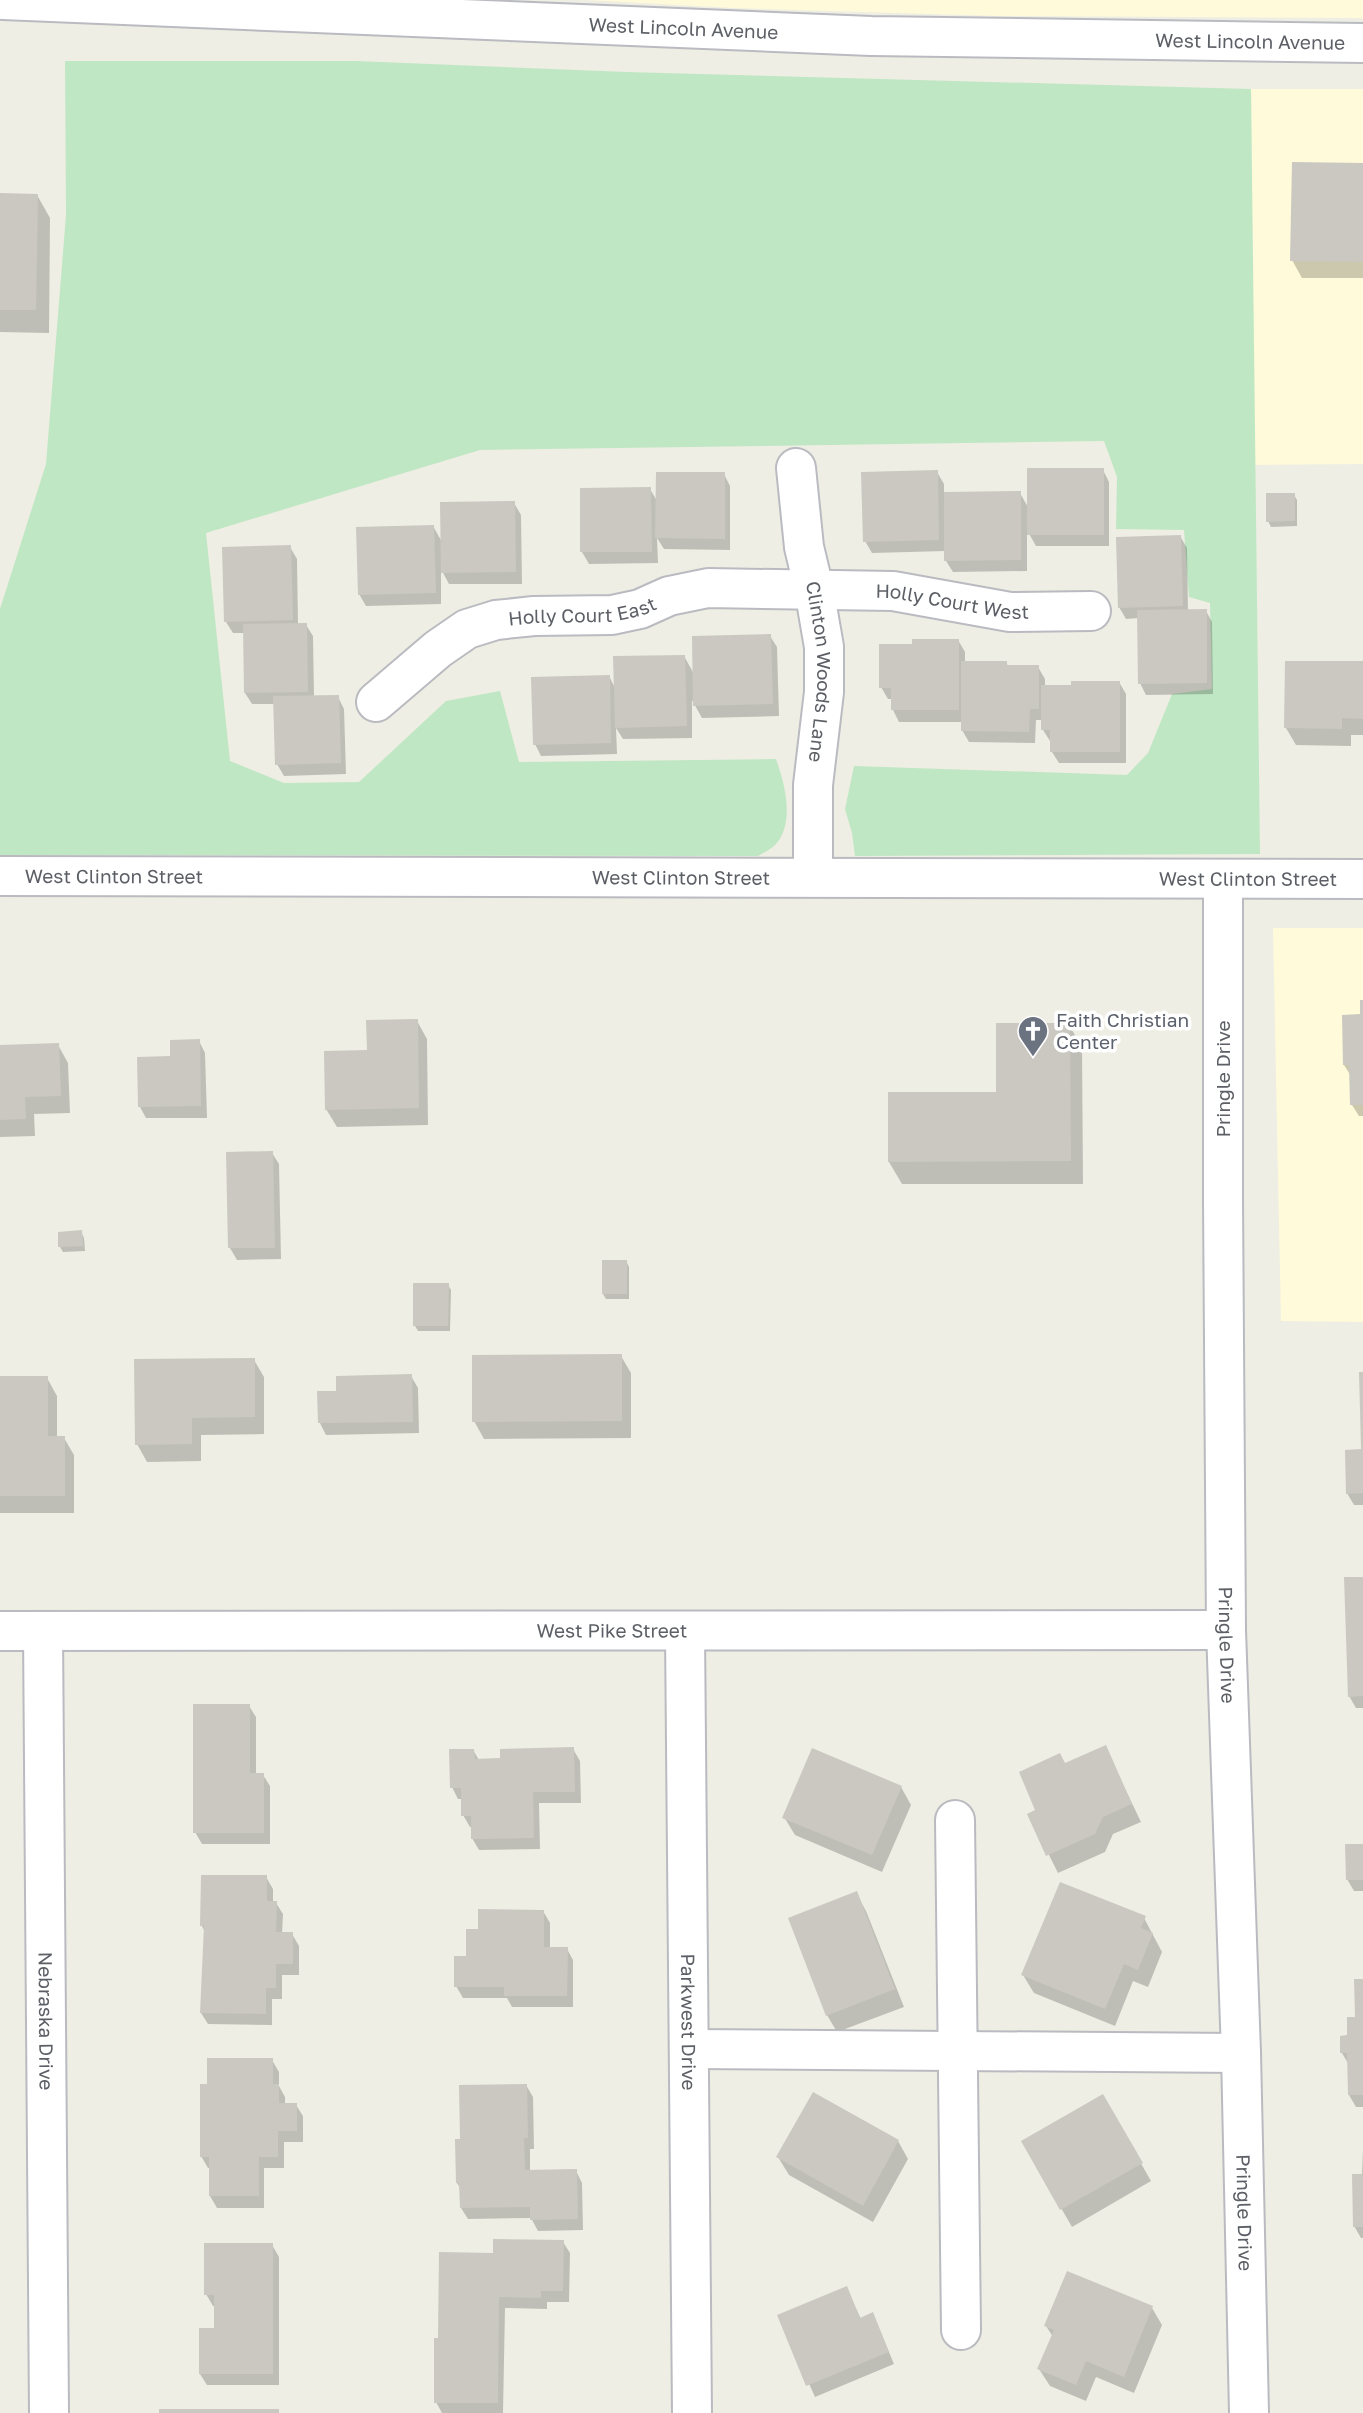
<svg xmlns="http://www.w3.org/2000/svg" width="1363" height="2413" font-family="'Golos Text',sans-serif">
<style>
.commercial{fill:#fffad9}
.green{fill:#c0e7c4}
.shadow{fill:#0003}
.building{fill:#cac8c1}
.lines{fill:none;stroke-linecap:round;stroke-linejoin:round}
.minor-casing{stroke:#b9bbc0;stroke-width:42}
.minor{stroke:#fff;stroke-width:38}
.labels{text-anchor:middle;stroke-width:7;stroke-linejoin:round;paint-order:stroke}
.street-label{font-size:19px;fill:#5c5f65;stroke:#fff}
.worship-label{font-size:19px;fill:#5b616d;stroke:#fff;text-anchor:start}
</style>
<rect width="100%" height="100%" fill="#efeee4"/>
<g class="commercial">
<path d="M586,0H1363V18L997,16L733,8Z"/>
<path d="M1251,89H1363V464L1254,465Z"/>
<path d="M1273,928H1363V1322L1281,1321Z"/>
</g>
<path class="green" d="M65,61H356L627,72L1251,89L1260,854L855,856L852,833L845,809L854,766L1127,775L1148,753L1172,694L1212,689L1210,603L1189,597L1184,530L1116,529L1117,477L1104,441L480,450L206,533L230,761L284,783L359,782L446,701L500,691L519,762L776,759C785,784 795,822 776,844C772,849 763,853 758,856L0,855V609L46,464L66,215Z"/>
<g class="shadow">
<path d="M1363,165V278H1302L1292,260Z"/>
<path d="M0,195H37L50,218L49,333L0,332Z"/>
<path d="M1103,470L1109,482V546H1036L1027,530V571L953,572L946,561V551L872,553L865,541L937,472L944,484V494L1020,493L1029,509Z"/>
<path d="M724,474L730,486V550L664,549L657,538L658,563L589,564L582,552V490L650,489L657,501Z"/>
<path d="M1294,495L1297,500V526L1271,527L1268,521Z"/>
<path d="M514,503L521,515L522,584H449L441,569V604L366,606L359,594L433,526L442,542Z"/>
<path d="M1180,536L1187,548L1188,611H1206L1212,622L1213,694L1146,695L1140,683L1139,618L1126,619L1119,607Z"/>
<path d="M290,547L297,559L298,625H306L313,636L314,697H338L344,709L346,774L284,776L277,764L275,704H252L245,693L244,633H233L226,622Z"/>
<path d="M770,636L777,647L779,716L702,718L692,700V738L623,739L616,728L617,754L541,756L535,744L609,676L615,688L684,656L694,674Z"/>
<path d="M958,640L965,652V662H1006L1008,666L1038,667L1045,679V687L1119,682L1126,694V763H1059L1052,752V741H1050L1043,730V720H1036L1035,743L969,742L962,730L963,722H899L893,710V699H888L881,687L914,646Z"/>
<path d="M1363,663V735H1351V746L1296,745L1286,728Z"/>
<path d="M1363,1002V1116H1359L1352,1105L1351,1076L1344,1065L1362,1016Z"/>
<path d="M417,1021L427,1039L428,1125L337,1127L326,1109L368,1052Z"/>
<path d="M1069,1025L1082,1047L1083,1184H902L889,1162L998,1094Z"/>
<path d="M199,1041L205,1053L207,1118H146L140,1107L172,1058Z"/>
<path d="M58,1045L68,1063L70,1113L34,1114L35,1136L0,1137V1047Z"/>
<path d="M272,1153L279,1164L281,1259L237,1260L230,1248Z"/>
<path d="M81,1232L84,1238L85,1251L63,1252L60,1247Z"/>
<path d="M626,1261L629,1267V1299H606L603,1294Z"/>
<path d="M448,1285L451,1290L450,1331H418L415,1326Z"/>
<path d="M621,1356L631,1373V1438L484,1439L474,1421Z"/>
<path d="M254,1360L264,1377V1434L201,1435V1461L147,1462L137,1444Z"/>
<path d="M1363,1374V1505H1354L1347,1493L1362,1451Z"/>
<path d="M411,1376L418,1388L419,1433L326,1435L320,1423L319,1393H338Z"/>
<path d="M0,1378H47L57,1396V1438H64L74,1455V1513H0Z"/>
<path d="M1363,1579V1708H1356L1349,1696Z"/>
<path d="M249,1706L256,1717V1775H263L270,1786V1844H202L195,1832Z"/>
<path d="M1105,1747L1141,1822L1113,1834L1105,1852L1058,1873L1029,1815L1038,1811L1065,1765Z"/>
<path d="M573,1749L580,1761L581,1803H539L540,1849L479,1850L472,1838V1827H470L463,1815V1799H458L452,1787L473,1750L479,1760H501Z"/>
<path d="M901,1787L911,1805L882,1872L795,1835L784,1817Z"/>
<path d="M1363,1846V1891H1354L1347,1879Z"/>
<path d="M266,1877L273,1889V1903H276L283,1914L282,1934H292L299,1946V1975H282V1999H272V2025L208,2024L201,2013L205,1932L202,1926Z"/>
<path d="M856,1893L866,1911L904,2007L837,2032L827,2015Z"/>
<path d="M543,1911L550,1923V1949H567L573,1960V2007H512L507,1998H463L456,1986L479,1931Z"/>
<path d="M1144,1918L1162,1952L1148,1987L1133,1981L1115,2026L1034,1993L1023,1975Z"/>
<path d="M1363,1981V2107H1356L1349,2095V2065L1342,2053L1356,2018Z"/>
<path d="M272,2060L279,2072V2086L285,2097V2105H296L303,2116V2142H284V2168H264V2208H217L210,2196V2168H208L201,2156L208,2085Z"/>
<path d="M526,2085L533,2097L534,2149H530V2171H576L582,2183L583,2230L538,2231L531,2218L468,2219L461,2208V2189L457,2183Z"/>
<path d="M1103,2097L1151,2181L1072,2227L1023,2142Z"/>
<path d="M898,2141L908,2159L873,2222L789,2175L778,2157Z"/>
<path d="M1363,2148V2238H1361L1354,2226L1362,2176Z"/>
<path d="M563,2242L570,2253L569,2302H547V2309L505,2308L503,2413H442L436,2402L440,2339L494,2254Z"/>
<path d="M272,2245L279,2257V2385H207L200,2374L215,2329V2306H213L206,2294Z"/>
<path d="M1068,2273L1152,2308L1162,2325L1134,2393L1096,2377L1086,2401L1050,2386L1039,2369L1053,2337L1046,2326Z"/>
<path d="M846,2288L861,2319L878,2326L894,2364L815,2397L779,2316Z"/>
</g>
<g class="building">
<path d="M1292,162L1363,163V262L1290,261Z"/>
<path d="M0,193L38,194L36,310H0Z"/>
<rect x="1027" y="468" width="77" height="67"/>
<path d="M938,470L939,540L863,542L861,472Z"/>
<path d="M656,472H725V539L655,538Z"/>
<path d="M651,487L652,552H580V488Z"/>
<path d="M1021,491V560L944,561V492Z"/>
<path d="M1266,493H1295V521L1266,522Z"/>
<path d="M515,501L516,572L441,573L440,502Z"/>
<path d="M434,525L436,593L358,595L356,527Z"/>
<path d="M1181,535L1183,606L1118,608L1116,537Z"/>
<path d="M291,545L293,620L224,622L222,547Z"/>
<path d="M1207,609V683L1138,684L1137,610Z"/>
<path d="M307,623L308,692L244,693L243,624Z"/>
<path d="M771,634L773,704L693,706L692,636Z"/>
<path d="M912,639H959V710H891V688H879V644H912Z"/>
<path d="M685,655L687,726L615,728L613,656Z"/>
<path d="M961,661H1007V665H1039V709H1030L1029,732L961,731Z"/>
<path d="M1285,661H1363V719L1342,718V729L1284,728Z"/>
<path d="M610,675L611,743L533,745L531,677Z"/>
<path d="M1071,681H1120V752H1050V730H1041V685H1071Z"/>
<path d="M339,695L341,763L275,765L273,696Z"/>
<path d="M1360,1000H1363V1105H1350L1349,1065H1343L1342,1015L1360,1014Z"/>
<path d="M418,1019L419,1108L325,1110L324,1051L367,1050L366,1020Z"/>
<path d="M996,1023H1070L1071,1161L888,1162V1092H996Z"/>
<path d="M200,1039L201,1106L138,1107L137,1057L170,1056V1040Z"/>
<path d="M59,1043L61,1096L25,1097L26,1119L0,1120V1045Z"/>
<path d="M273,1151L275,1248H228L226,1152Z"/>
<path d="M82,1230L83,1246L58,1247V1232Z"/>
<rect x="602" y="1260" width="25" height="34"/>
<path d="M413,1283H449L448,1326H413Z"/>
<path d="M622,1354V1421L472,1422V1355Z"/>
<path d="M255,1358V1417L192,1418V1444L135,1445L134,1359Z"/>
<path d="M1359,1372H1363V1493L1346,1494L1345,1450L1361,1449Z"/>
<path d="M412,1374L413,1422L318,1423L317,1391H336V1376Z"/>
<path d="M0,1376H48V1436H65V1496H0Z"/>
<path d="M1344,1577H1363V1696L1348,1697Z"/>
<path d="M193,1704H250V1773H264V1833H193Z"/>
<path d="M1106,1745L1132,1804L1103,1817L1095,1834L1046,1856L1027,1814L1035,1810L1019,1772L1060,1753L1065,1763Z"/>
<path d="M574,1747L575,1792H533L534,1838L471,1839V1816H461V1788H450L449,1749H474L475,1759L500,1758V1749Z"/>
<path d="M812,1748L902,1786L872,1855L782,1818Z"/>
<path d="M1345,1844H1363V1880H1346Z"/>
<path d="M201,1875H267V1901H277L276,1932H293V1964H276V1988H266V2014L200,2013L204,1926H200Z"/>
<path d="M1060,1882L1146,1916L1141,1928L1153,1933L1138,1970L1124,1964L1105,2009L1021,1975Z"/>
<path d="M857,1891L895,1989L826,2016L788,1918Z"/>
<path d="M478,1909L544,1910V1947H568L567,1996H504V1987H454V1956H466V1929H478Z"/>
<path d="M1354,1979H1363V2095H1348L1347,2053H1340V2036L1347,2035V2017H1355Z"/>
<path d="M207,2058H273V2084H279V2103H297V2131H278V2157H259V2196H209V2157H200V2084H207Z"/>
<path d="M527,2084L528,2138H524L525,2170L577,2169L578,2219L530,2220V2207L460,2208L459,2183H456L455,2139H460L459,2085Z"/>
<path d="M813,2092L899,2140L863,2206L776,2157Z"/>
<path d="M1103,2094L1143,2163L1060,2210L1021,2141Z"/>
<path d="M1352,2174H1363V2227H1353Z"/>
<path d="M493,2239L564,2240L563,2291H541V2298L499,2297L498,2403H434V2338H438L439,2252L493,2253Z"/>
<path d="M204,2243H273V2374H199V2328H214V2295H204Z"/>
<path d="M1067,2271L1153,2306L1124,2377L1086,2361L1076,2385L1037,2369L1054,2330L1044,2326Z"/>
<path d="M847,2286L860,2318L873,2312L889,2352L806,2386L777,2315Z"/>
<rect x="159" y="2409" width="120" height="4"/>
</g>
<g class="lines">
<g class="minor-casing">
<g id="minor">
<path id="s1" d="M3,0L871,36L1363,43"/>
<path id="s2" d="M796,468L804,547L814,589L824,647V692L813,785V877"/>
<path id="s3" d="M376,702L438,649L467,629L496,620L534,616L612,615L640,609L669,596L708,588L893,591L1010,612L1091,611"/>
<path id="s4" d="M0,876L1363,879"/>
<path id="s5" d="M1223,879V1199L1226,1630L1241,2053L1249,2413"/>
<path id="s6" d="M0,1631L1226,1630"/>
<path id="s7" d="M43,1631L49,2413"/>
<path id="s8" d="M685,1632L692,2413"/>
<path d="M955,1820L961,2330"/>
<path d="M690,2049L1241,2053"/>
</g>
</g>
<use href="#minor" class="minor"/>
</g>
<defs>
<g id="church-pin" transform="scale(1.575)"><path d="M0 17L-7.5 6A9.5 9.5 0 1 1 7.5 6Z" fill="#6b7280" stroke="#fff"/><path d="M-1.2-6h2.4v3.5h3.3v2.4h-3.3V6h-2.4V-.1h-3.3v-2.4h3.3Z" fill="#fff"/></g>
</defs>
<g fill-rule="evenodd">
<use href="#church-pin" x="1033" y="1031"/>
</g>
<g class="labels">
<g class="street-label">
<text dy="7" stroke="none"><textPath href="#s1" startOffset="681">West Lincoln Avenue</textPath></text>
<text dy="7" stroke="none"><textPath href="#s1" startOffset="1248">West Lincoln Avenue</textPath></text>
<text dy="7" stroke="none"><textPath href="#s3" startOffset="609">Holly Court West</textPath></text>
<text dy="7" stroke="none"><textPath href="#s3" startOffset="234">Holly Court East</textPath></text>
<text dy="7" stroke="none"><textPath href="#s2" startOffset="206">Clinton Woods Lane</textPath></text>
<text dy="7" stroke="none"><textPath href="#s4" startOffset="114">West Clinton Street</textPath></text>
<text dy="7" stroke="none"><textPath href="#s4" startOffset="681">West Clinton Street</textPath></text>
<text dy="7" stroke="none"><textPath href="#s4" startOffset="1248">West Clinton Street</textPath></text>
<text transform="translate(1223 1079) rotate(-90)" y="7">Pringle Drive</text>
<text dy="7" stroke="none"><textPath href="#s6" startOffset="612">West Pike Street</textPath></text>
<text dy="7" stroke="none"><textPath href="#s5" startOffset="766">Pringle Drive</textPath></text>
<text dy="7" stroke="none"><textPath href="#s7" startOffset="390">Nebraska Drive</textPath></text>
<text dy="7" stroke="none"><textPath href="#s8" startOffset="390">Parkwest Drive</textPath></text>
<text dy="7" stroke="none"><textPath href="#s5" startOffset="1334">Pringle Drive</textPath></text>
</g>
<g class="worship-label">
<text x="1056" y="1027">Faith Christian<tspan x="1056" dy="22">Center</tspan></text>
</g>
</g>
</svg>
